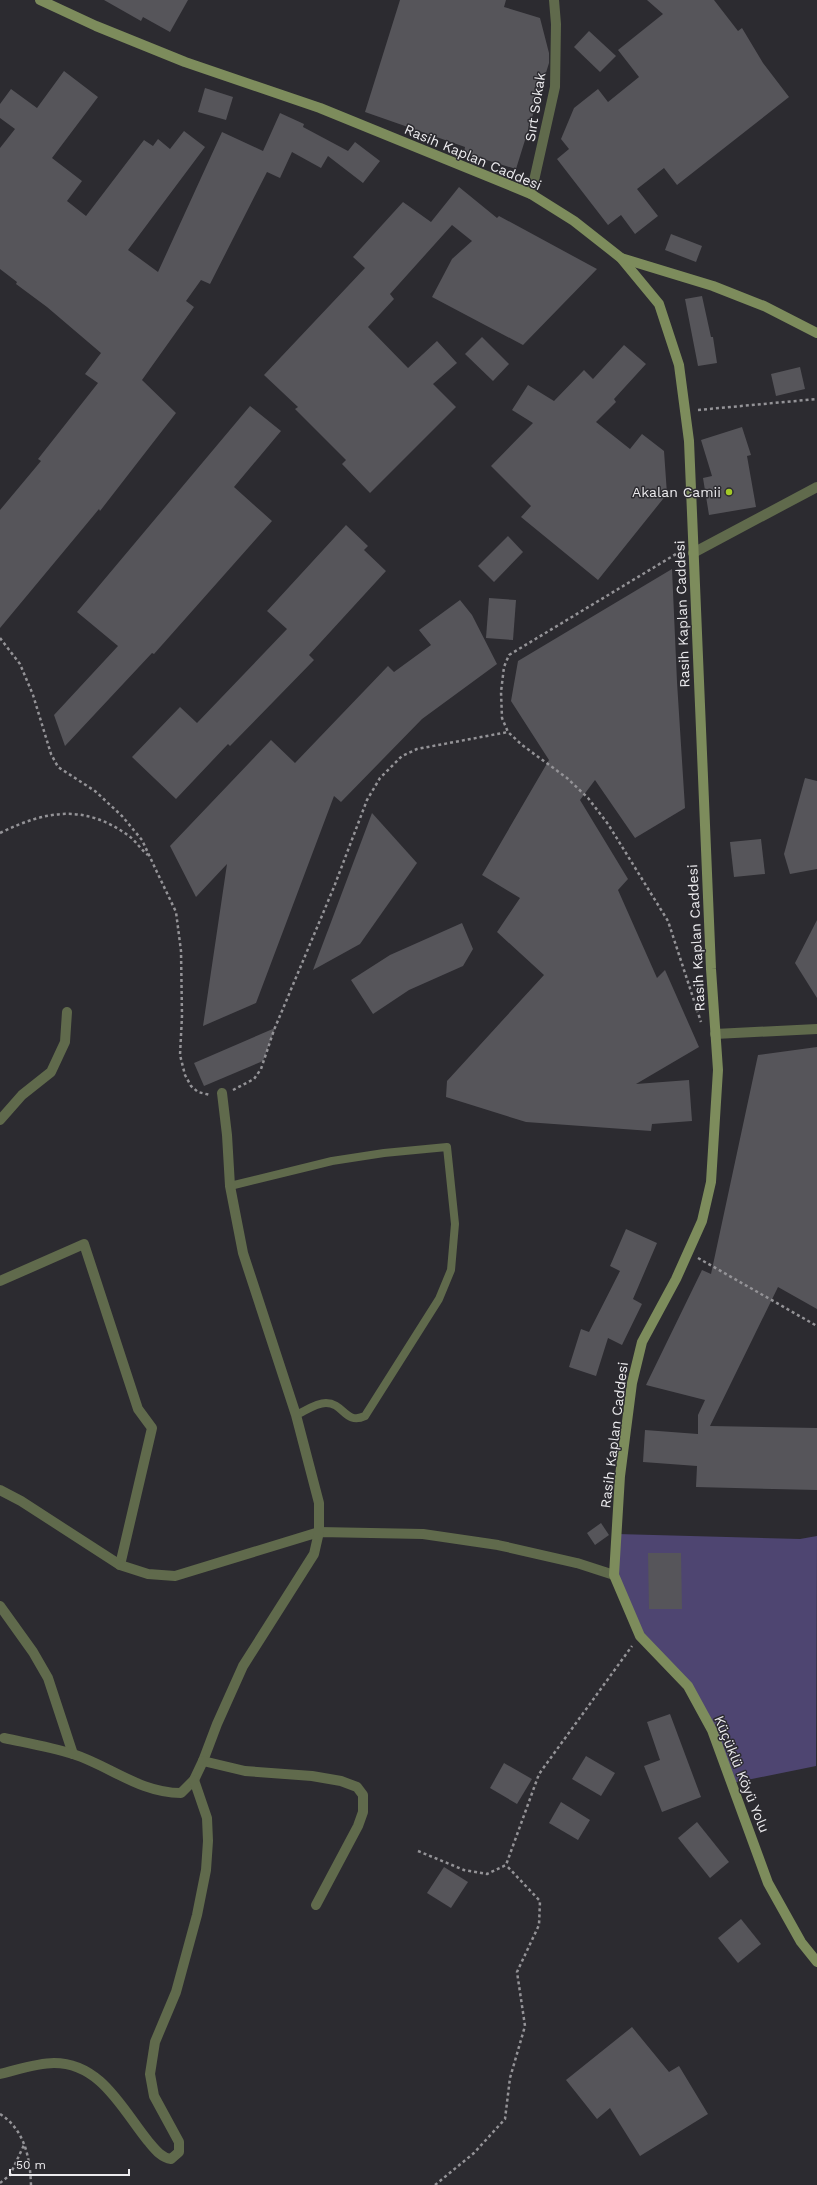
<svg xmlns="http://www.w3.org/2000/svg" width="817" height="2185" font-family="'Work Sans',sans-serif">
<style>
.green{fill:#4e4571}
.building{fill:#56555a}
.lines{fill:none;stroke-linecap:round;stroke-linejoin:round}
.path{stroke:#949397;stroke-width:2.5;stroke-dasharray:3 3;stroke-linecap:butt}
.lane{stroke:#606a4c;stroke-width:8}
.street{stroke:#606a4c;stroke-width:10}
.secondary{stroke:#7d8c5c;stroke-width:10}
.poi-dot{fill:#a3c927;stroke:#2c2b30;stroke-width:1.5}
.labels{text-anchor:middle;stroke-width:3;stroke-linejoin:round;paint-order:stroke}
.street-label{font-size:14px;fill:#edecef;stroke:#2c2b30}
.poi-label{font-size:14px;fill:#edecef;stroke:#2c2b30;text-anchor:end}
</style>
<rect width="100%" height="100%" fill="#2c2b30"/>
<path class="green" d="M617,1534L800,1539L817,1536L816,1766L732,1783L688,1686L640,1636L614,1575Z"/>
<g class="building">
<path d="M104,0H188L170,32L143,17L141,21Z"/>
<path d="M400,0H506L504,7L540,18L549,53V63L516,169L464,153L465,147L365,112Z"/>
<path d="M647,0H714L738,31L742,28L763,63L789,97L677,185L664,168L637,189L658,216L635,234L621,215L608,225L557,159L569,149L561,139L574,108L598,89L608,102L639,77L618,50L663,14Z"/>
<path d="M589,31L616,56L600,72L574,47Z"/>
<path d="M64,71L98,97L52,158L82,181L67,201L86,216L144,140L153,146L158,139L170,149L184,131L205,147L128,250L158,272L222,132L263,151L280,113L304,124L303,127L348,151L355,142L380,161L363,183L328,156L321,168L292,152L280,178L267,172L210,284L201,280L186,301L194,307L142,380L176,413L100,511L99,509L0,628V510L41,461L38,459L98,383L85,374L101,353L47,307L16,284L17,282L0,269V148L15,129L0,118V104L11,89L37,108Z"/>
<path d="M205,88L233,97L226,120L198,112Z"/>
<path d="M459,187L497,218L499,216L597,269L523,345L432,297L452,259L472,241L452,225L390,294L394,299L368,327L408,368L437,341L457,363L433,384L456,407L370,493L342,464L346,460L295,409L298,407L264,375L365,268L353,257L403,202L431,222Z"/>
<path d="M671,234L702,246L696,262L665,250Z"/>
<path d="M702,296L711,337H713L717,363L698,366L685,299Z"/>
<path d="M482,337L509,364L493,381L465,354Z"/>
<path d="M624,345L646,364L614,399L616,402L596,422L630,449L642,434L664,451L667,494L598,580L521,517L531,506L491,466L533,423L512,410L528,385L554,401L584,370L593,379Z"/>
<path d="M800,367L805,389L776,396L771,374Z"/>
<path d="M250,406L281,431L234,487L272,521L154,654L152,653L65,746L54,715L118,646L77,612Z"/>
<path d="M742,427L751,455L747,456L756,507L709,515L703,478L712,476L701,440Z"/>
<path d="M346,525L368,546L364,550L386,571L309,655L314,660L230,746L228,744L176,799L132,757L180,707L197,723L287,629L267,611Z"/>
<path d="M508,536L523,552L494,582L478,566Z"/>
<path d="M672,569L677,682L685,808L635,838L595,780L580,800L628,879L618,890L657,978L665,970L699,1047L636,1084L689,1080L692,1121L652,1124L651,1131L526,1122L446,1097L447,1081L544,975L497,932L520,898L482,875L549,760L511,701L518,661Z"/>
<path d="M489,598L516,600L513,640L486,638Z"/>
<path d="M460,600L472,615L497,664L422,719L341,802L334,796L256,1003L203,1026L227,864L196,897L170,846L271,740L295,763L388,666L394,672L431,645L419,630Z"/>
<path d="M805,778L817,781V869L790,874L784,854Z"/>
<path d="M372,813L417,863L360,944L313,970Z"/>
<path d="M761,839L765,874L734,877L730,842Z"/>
<path d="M817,920V998L795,963Z"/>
<path d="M462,923L473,949L463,966L409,990L373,1014L351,980L390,955Z"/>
<path d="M275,1028L263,1061L204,1086L194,1063Z"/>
<path d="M817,1047V1309L778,1287L710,1426L817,1428V1490L696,1487L697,1466L643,1462L645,1430L698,1434V1415L705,1400L646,1385L702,1270L711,1274L758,1055Z"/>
<path d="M626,1229L657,1243L633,1299L642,1304L622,1345L608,1338L596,1376L569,1367L581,1329L589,1332L620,1271L610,1266Z"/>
<path d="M601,1523L609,1535L595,1545L587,1533Z"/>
<path d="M648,1553H681L682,1609H649Z"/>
<path d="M670,1714L701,1797L662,1812L644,1766L660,1760L647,1722Z"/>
<path d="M586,1756L615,1773L601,1796L572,1779Z"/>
<path d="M504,1763L532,1779L517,1804L490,1788Z"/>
<path d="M561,1802L590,1820L578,1840L549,1823Z"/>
<path d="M697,1822L729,1862L710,1878L678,1838Z"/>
<path d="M444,1867L468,1882L451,1908L427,1893Z"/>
<path d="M741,1919L761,1944L738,1963L718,1938Z"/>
<path d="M632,2027L669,2072L679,2066L708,2114L640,2156L610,2108L597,2119L566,2080Z"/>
</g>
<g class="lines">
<g class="path">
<path d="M698,410L817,399"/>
<path d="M681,551L509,655L504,667L501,692L502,718L508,732L522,745L567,778L588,798L608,824L668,921L701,1022"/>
<path d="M0,638L20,664L33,695L51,754L58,767L95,791L122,816L142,840L156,870L176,912L181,951L182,1016L180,1055L185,1075L191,1086L198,1092L210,1095"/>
<path d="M0,833C47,810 85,804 129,836C136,841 141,850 148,855"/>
<path d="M233,1090L254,1079L261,1069L274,1030L334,887L367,800L380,778L402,756L417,749L508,732"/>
<path d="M698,1258L817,1326"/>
<path d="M418,1851L464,1870L487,1874L506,1865L539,1774L632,1646"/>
<path d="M0,2114C25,2130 30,2158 31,2185"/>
<path d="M0,2183L10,2175L24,2145"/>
<path d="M435,2185L474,2153L505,2119L510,2078L525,2026L517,1972L539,1925L540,1901L506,1865"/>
</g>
<path class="lane" d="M230,1186L332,1161L384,1153L447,1147L455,1224L451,1270L439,1299L365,1416C345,1425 344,1403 326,1403C316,1403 305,1411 296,1415"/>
<g class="street">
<path d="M531,194L555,87L556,24L554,0"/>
<path d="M693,553L817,487"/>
<path d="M715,1034L817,1029"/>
<path d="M0,1120L22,1095L51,1072L65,1042L67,1012"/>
<path d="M0,1281L84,1244L138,1409L152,1428L120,1565"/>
<path d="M0,1490L21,1501L120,1565L148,1574L175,1576L319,1532L423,1534L498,1545L577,1563L614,1575"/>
<path d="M0,1606L33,1652L48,1678L73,1754"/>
<path d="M4,1738C27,1743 50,1747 73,1754C110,1766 140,1793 181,1793L194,1780L203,1761L217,1724L243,1666L314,1554L319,1532V1503L296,1415L243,1253L230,1186L227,1135L222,1093"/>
<path d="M203,1761L245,1771L312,1776L341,1781L357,1787L363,1795V1812L358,1826L316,1905"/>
<path d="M0,2074C17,2070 37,2063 54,2063C101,2063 122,2109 148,2141C154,2148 161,2158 171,2159L179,2152V2142L154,2096L150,2074L155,2042L176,1992L197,1915L206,1870L208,1841L207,1818L194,1780"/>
</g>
<g class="secondary">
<path d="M40,0L96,26L185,62L320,108L531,194L574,221L621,258L659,304L679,365L689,441L711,969L718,1070L711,1182L702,1221L676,1279L642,1342L632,1383L620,1476L614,1575L640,1636L688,1686L712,1730L768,1883L801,1942L817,1962"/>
<path d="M621,258L713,286L764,306L817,333"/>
</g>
</g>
<circle class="poi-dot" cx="729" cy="492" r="4"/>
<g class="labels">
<g class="street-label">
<text transform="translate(535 107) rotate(-81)" y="5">Sırt Sokak</text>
<text transform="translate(473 157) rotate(23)" y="5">Rasih Kaplan Caddesi</text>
<text transform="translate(682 614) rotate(-92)" y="5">Rasih Kaplan Caddesi</text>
<text transform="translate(696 938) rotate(-93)" y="5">Rasih Kaplan Caddesi</text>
<text transform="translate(614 1435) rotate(-83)" y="5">Rasih Kaplan Caddesi</text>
<text transform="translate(742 1774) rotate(68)" y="5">Küçüklü Köyü Yolu</text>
</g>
<g class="poi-label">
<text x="721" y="497">Akalan Camii</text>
</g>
</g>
<path d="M10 2169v6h119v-6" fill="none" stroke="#edecef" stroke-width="2"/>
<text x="16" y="2169" font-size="12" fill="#edecef" stroke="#2c2b30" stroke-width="3" paint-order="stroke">50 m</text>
</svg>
